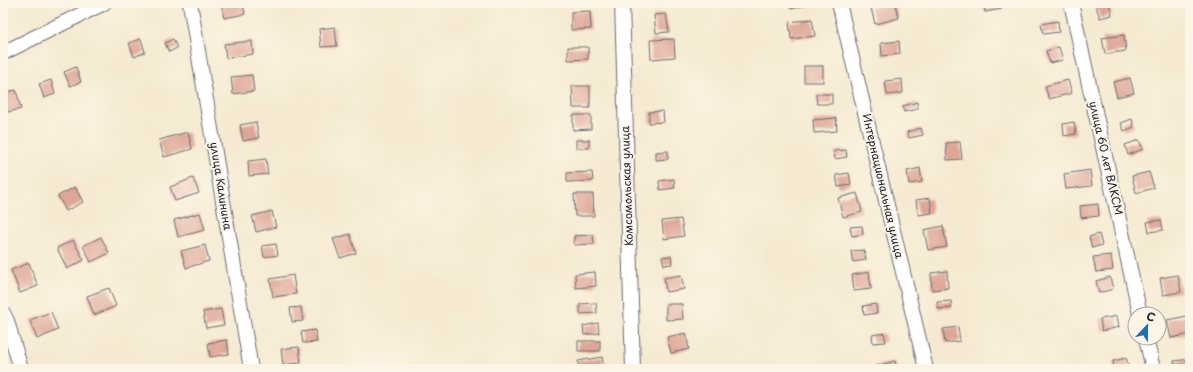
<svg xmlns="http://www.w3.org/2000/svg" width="1193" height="372" font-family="'Playpen Sans',sans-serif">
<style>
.building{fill:#dea697}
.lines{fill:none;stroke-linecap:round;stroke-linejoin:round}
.street-casing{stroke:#6c6870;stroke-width:16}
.street{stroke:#fff;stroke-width:14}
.labels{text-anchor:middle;stroke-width:4;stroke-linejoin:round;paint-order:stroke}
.street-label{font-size:11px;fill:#22223b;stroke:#fcf5e5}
</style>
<rect width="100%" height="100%" fill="#fcf5e5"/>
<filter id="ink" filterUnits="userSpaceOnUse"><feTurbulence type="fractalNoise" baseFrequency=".025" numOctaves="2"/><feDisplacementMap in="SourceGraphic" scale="8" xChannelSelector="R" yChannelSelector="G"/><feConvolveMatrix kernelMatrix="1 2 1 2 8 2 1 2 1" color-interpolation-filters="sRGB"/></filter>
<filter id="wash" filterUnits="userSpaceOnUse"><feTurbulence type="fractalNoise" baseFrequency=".012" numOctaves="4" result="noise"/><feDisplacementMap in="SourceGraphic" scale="16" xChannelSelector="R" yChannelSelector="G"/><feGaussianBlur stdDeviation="0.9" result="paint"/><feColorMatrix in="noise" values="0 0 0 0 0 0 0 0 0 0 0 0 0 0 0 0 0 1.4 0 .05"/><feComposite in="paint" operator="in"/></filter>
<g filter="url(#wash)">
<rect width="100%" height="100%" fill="#f5ead1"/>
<g id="blocks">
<g class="building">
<path d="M221,3H243L245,14L224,18Z"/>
<path d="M789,3H812V4L791,9Z"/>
<path d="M895,3L899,18L875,24L871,8Z"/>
<path d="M983,3H1000L1002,9L985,12Z"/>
<path d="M1106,3H1109L1112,15L1100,18L1096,6Z"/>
<path d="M590,11L591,29L571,30V12Z"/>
<path d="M666,14L669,32L656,33L654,15Z"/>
<path d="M812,19L815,36L791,39L789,22Z"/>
<path d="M1058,21L1059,32L1043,34L1041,24Z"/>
<path d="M335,27L337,46L321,47L319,29Z"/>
<path d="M1124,35L1126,51L1105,54L1102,38Z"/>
<path d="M141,39L145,52L134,57L129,43Z"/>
<path d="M173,39L177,48L169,52L165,43Z"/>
<path d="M674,39L675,57L651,59L650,40Z"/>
<path d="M252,41L253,54L226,58L224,44Z"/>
<path d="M899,41L900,54L882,56L881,43Z"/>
<path d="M568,47H588V59L568,60Z"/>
<path d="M1059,47L1063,60L1050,63L1046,51Z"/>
<rect x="804" y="66" width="19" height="16"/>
<path d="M76,67L81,82L70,86L64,72Z"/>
<path d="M252,75L254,91L233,94L231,77Z"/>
<path d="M1130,78L1134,93L1117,97L1113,82Z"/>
<path d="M902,79L903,93L887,95L885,81Z"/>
<path d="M51,80L55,94L44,98L39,84Z"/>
<path d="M1068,80L1072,93L1049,99L1045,86Z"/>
<path d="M572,86H590V108H573Z"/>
<path d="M16,90L21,109L8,112L3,93Z"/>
<path d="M816,94H832V104H817Z"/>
<path d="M917,102L918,109L904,112L903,106Z"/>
<path d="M663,111L664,122L649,123V112Z"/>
<path d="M573,115H591V129L573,130Z"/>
<path d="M836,118L837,131L814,133L813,120Z"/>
<path d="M1132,119L1134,127L1124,131L1121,123Z"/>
<path d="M256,122L259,138L243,141L240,125Z"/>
<path d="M1074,122L1076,134L1064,136L1063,124Z"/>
<path d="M921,128L923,135L909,138L907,132Z"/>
<path d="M188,132L192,149L164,157L159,140Z"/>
<rect x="576" y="140" width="13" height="8"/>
<path d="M1139,140L1143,149L1128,155L1125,145Z"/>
<path d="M960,142L962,159L947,160L946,143Z"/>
<path d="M846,150L847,157L835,159L834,151Z"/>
<path d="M668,151V159L656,160V152Z"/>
<path d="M266,159L268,174L249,176L248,161Z"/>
<path d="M920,168L922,182L909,184L907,171Z"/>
<path d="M1090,170L1092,186L1066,189L1064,174Z"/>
<path d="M592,172L593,181L567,182V173Z"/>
<path d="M1149,172L1154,188L1136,193L1132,176Z"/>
<path d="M849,173L851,185L838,187L836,175Z"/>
<path d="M193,178L199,193L175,201L170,187Z"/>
<path d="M674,179L675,188L660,190L659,181Z"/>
<path d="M75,187L83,202L66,211L58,196Z"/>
<path d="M857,193L862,212L843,217L838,198Z"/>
<path d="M574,194H593L594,216H575Z"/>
<path d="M930,198L932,213L918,215L916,200Z"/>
<path d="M1098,204L1099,216L1081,218L1080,206Z"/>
<path d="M272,211L276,227L256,232L252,216Z"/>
<path d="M200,213L205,230L178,237L174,220Z"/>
<path d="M681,219L684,236L664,239L662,221Z"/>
<path d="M1161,220L1163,230L1149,232L1147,222Z"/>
<path d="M862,226L863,234L852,236L850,227Z"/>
<path d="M943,226L947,247L928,250L924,230Z"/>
<path d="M350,234L356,253L340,258L333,239Z"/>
<path d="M1099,234L1102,245L1092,248L1089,237Z"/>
<path d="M593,235L594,244L574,245V236Z"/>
<path d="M101,237L109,253L91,262L83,246Z"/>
<path d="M73,240L84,260L67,269L57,248Z"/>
<path d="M276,244L278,255L264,257L262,246Z"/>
<path d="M205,245L209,261L186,268L181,251Z"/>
<path d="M864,250L866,260L853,262L851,251Z"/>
<path d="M1111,255L1113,270L1096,272L1093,257Z"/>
<path d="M671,256L672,264L664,265L662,257Z"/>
<path d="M29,263L38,286L20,293L11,270Z"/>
<path d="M947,271L948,288L932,290L931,273Z"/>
<path d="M595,272L596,286L576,288L575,274Z"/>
<path d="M869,272L871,289L854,291L852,275Z"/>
<path d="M293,275L296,294L273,297L270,279Z"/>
<path d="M681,275L684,289L666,292L664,278Z"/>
<path d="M1178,275L1181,292L1163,295L1160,278Z"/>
<path d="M1110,277L1113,289L1099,293L1096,281Z"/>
<path d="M109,288L116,306L94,315L87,296Z"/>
<path d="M951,301L952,308L938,309L937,302Z"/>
<path d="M596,303L597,313L580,314V304Z"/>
<path d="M666,304H682L683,319L666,320Z"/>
<path d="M876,304L877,313L864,315L863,306Z"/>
<path d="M301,307L303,321L292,322L290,308Z"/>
<path d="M221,309L224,325L206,328L203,312Z"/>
<path d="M51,312L58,330L37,339L30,320Z"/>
<path d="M1117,316L1119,327L1102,331L1100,319Z"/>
<path d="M1187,316L1190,334L1171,338L1167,320Z"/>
<path d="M598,323L599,333L584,335L583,326Z"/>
<path d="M958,327L960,341L945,343L943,329Z"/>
<path d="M315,330L317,342L303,343L301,332Z"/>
<path d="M686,333L689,349L671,353L667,337Z"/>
<path d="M884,333L886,342L873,343L872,335Z"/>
<path d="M227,340L229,354L210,357L208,343Z"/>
<rect x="578" y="341" width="22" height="10"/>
<path d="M299,347L301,363L283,365L281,349Z"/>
<path d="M602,357L604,369H579L578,361Z"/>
<path d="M1126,358L1129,368L1114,369L1113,361Z"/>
<path d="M1190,359V369H1176L1174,361Z"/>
<path d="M895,361L897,369H873L872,367Z"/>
</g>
</g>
</g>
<g filter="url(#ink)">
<use href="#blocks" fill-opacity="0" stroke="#6c6870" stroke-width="1"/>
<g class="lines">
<g class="street-casing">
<g id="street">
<path d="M190,3L251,369"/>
<path d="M622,3L633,369"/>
<path d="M839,3L926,369"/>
<path d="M1071,3L1140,314"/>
<path d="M3,53L104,3"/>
<path d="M3,313L7,321L21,369"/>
<path d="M1146,338L1153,369"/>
</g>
</g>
<use href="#street" class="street"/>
</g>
</g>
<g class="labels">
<g class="street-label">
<text transform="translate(1106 158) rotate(77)" y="4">улица 60 лет ВЛКСМ</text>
<text transform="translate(221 186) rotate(81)" y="4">улица Калинина</text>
<text transform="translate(627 186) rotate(-92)" y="4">Комсомольская улица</text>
<text transform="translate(883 186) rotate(77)" y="4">Интернациональная улица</text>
</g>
</g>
<rect width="1193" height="372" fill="none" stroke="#fcf5e5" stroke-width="16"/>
<g transform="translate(1147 326) rotate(22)"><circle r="19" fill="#fcf5e5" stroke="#a5a1a1"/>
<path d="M0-3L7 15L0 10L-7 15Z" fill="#1f6fb2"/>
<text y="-6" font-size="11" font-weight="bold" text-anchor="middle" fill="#22223b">С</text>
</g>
</svg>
